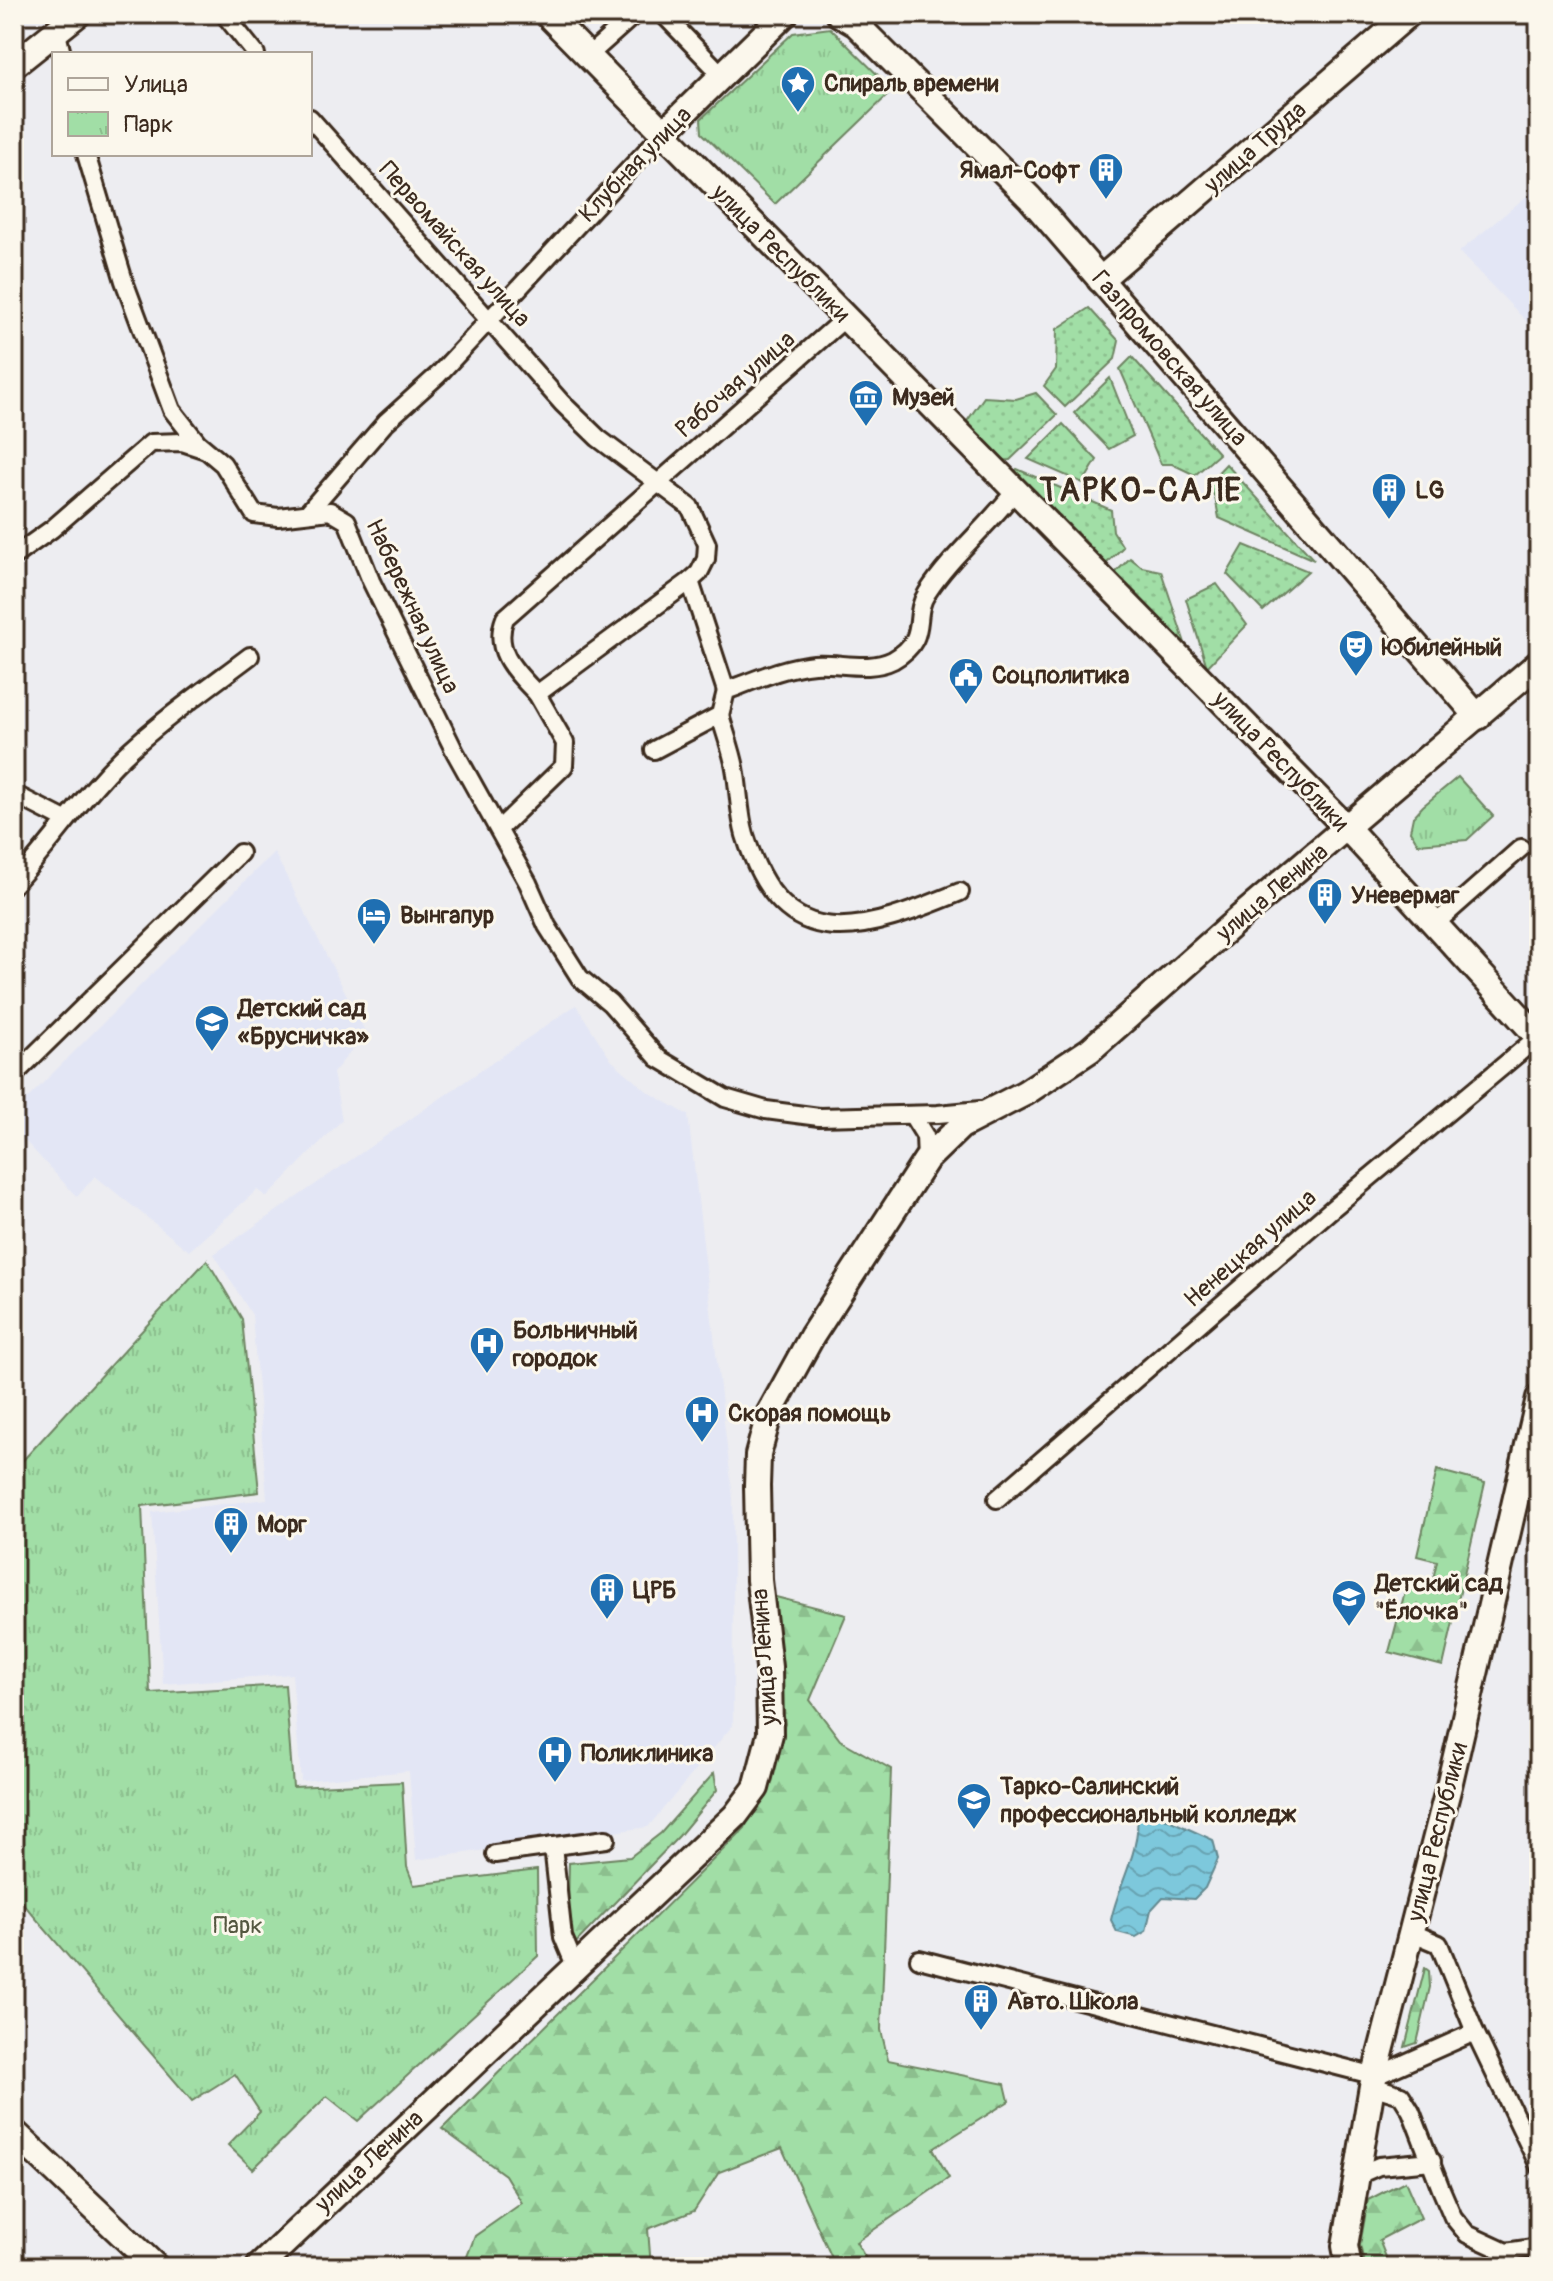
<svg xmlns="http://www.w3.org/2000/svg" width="1553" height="2281" font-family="Pangolin,sans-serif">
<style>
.built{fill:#e3e6f5}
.grass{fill:url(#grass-dots);stroke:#6e8462;stroke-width:2}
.forest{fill:url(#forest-firs);stroke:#6e8462;stroke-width:2}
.park{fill:url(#park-tufts);stroke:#6e8462;stroke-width:2}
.water{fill:url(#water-waves);stroke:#638990;stroke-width:2}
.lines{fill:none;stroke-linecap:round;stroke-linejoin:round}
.street-casing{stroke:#3b2a1e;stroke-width:22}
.secondary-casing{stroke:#3b2a1e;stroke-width:30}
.street{stroke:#fbf7ec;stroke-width:16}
.secondary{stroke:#fbf7ec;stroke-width:24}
.labels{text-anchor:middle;stroke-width:6;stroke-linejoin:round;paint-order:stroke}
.poi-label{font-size:24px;font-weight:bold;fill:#3b2a1e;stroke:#fbf7ec;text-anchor:start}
.street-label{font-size:24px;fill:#3b2a1e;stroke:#fbf7ec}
.park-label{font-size:24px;fill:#545740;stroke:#fbf7ec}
.district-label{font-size:32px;font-weight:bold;letter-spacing:2px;fill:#3b2a1e;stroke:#fbf7ec}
</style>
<defs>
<pattern id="grass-dots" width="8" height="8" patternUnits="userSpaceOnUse" patternTransform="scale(2)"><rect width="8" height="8" fill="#a1dea6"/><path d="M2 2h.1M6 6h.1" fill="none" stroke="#8cbf8e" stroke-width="1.8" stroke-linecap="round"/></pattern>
<pattern id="forest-firs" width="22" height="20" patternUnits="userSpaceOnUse" patternTransform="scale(2)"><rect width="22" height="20" fill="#a1dea6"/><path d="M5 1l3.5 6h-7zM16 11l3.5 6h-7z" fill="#8cbf8e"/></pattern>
<pattern id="park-tufts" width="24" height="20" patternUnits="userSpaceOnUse" patternTransform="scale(2)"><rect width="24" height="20" fill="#a1dea6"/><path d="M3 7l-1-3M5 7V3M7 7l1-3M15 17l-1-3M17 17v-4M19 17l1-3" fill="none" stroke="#8cbf8e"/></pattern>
<pattern id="water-waves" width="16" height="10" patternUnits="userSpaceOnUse" patternTransform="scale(2)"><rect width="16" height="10" fill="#7dc8dc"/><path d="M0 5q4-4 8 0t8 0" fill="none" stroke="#68a3b2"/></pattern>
</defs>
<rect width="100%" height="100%" fill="#ededf1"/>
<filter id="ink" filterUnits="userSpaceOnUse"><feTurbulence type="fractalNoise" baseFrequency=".0125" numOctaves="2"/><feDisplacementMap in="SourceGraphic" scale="16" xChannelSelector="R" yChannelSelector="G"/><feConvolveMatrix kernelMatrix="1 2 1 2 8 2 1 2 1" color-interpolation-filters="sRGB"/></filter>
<g filter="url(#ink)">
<g class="built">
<path d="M1539,186V334L1459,252Z"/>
<path d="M274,852L366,1033L333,1073L342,1120L267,1197L257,1190L189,1251L95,1176L77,1197L14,1129V1112Z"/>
<path d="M576,1005L611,1060L647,1091L688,1115L733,1498V1725L648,1827L416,1860L409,1771L301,1781L292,1674L163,1684L152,1512L267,1499L252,1315L214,1254Z"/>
</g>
<g class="grass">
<path d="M1089,308L1119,341L1115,359L1065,407L1044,386L1056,369L1057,329Z"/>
<path d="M1132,357L1219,454L1195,475L1172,464H1161L1120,369Z"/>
<path d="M1110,378L1133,436L1109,449L1074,413Z"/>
<path d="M1036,393L1057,415L1010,460L994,461L963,427L984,397L1016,399Z"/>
<path d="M1063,424L1097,460L1083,483L1028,459Z"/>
<path d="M1226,464L1314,560L1219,518L1215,497L1206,485Z"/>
<path d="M1017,469L1111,510L1113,531L1123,547L1102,568L1011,475Z"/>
<path d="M1244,545L1308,571L1263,611L1227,574Z"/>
<path d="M1130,558L1142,567L1161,571L1191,661L1111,577Z"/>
<path d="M1217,584L1247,625L1207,667L1186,599Z"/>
</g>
<g class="forest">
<path d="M1437,1470L1485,1483L1443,1666L1389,1652L1406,1588L1430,1593L1437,1561L1417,1556Z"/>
<path d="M768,1595L846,1615L810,1700L840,1740L891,1769L881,2030L888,2060L1005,2084L1009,2101L933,2149L949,2178L856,2242L868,2262L857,2267H836L782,2148L719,2172L694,2211L648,2229L651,2267H463L475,2236L522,2203L505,2175L442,2129L745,1828L785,1724Z"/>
<path d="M714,1773L717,1790L679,1836L567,1952L569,1863L630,1857L661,1833Z"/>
<path d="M1425,1968L1429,1971L1430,1987L1417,2043L1405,2047Z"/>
<path d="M1405,2181L1421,2218L1379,2240L1390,2267H1365L1360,2245L1368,2200Z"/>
</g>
<g class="park">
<path d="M830,28L893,90L775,204L702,133L701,119L793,33Z"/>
<path d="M1458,777L1493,816L1467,840L1418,844L1410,831L1413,817L1423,806Z"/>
<path d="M207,1260L242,1319L259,1492L142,1506L150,1693L285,1685L293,1787L402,1782L407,1867L414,1885L537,1870L538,1956L358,2121L327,2096L253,2169L228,2145L260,2112L235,2074L192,2101L14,1893V1470Z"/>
</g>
<path class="water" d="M1147,1810L1213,1840L1218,1859L1205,1888L1194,1899L1163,1897L1151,1910L1146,1931L1136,1937L1117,1932L1111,1920C1118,1885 1141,1851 1137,1815Z"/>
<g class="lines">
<g class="street-casing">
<g id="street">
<path d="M224,14L256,54"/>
<path d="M663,14L722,75"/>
<path d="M57,33L62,54"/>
<path d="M588,56L635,14"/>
<path d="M310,118L562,403L598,438L690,507L707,544L706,559L699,573L690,581"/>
<path d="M86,154L124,281L172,410L198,443L223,464L254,514L278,517L330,511L347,521L371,581L455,752L528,883L547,926L580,978L610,1003L658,1058L725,1098L766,1110L819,1117L938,1114L980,1110"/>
<path d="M309,511L386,422L438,375L663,133"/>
<path d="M14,556L52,529L151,443L182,442L203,449"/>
<path d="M537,694C516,672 492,651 505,618L845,318"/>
<path d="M720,715C725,733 732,751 735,768C739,790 739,814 745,835C784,962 865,931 960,892"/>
<path d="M654,750L720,715L726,691C755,680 783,667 814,664C839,662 869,672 893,660C931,638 911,617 927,593C951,556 988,526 1015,491"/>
<path d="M14,794L65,820"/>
<path d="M499,829L564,766L565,743L537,694L690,581L726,691"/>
<path d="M14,884C56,838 91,783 139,742C174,711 213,684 250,656"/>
<path d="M1435,924L1521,848"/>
<path d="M14,1075L240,853"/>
<path d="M912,1115L925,1136L926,1160"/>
<path d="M997,1499L1333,1208L1538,1037"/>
<path d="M553,1846L563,1937L576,1968"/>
<path d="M495,1854L606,1839"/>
<path d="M919,1959L1376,2076L1475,2032L1439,1944L1413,1933"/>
<path d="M1475,2032L1539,2166"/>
<path d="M1372,2086L1401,2095L1411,2111L1441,2189L1453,2217L1467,2234L1506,2252L1539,2247"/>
<path d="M1356,2176L1379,2166L1432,2161"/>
</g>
</g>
<g class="secondary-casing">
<g id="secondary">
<path d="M547,14L1348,829L1539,1038"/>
<path d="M839,14L856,24L1030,198L1478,717"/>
<path d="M14,65L78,14"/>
<path d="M663,133L785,14"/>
<path d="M1100,280L1409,14"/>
<path d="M14,2132L156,2267"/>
<path d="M259,2267L735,1816L756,1788L770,1734L769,1667L759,1580L757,1486L758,1455L769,1414L812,1336L926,1160L961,1126L1025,1093L1090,1050L1236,921L1539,663"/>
<path d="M1349,2267L1345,2246L1372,2086L1449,1786L1539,1398"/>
</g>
</g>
<use href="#street" class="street"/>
<use href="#secondary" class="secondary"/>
</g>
</g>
<defs>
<g id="sight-pin" transform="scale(1.8)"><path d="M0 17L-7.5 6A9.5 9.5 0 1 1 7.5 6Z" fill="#1f6fb2" stroke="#fbf7ec"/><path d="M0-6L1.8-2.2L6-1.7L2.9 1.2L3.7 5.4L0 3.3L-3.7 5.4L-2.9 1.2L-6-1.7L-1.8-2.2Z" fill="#fff"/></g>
<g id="building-pin" transform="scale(1.8)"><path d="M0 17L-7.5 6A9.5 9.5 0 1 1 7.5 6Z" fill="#1f6fb2" stroke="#fbf7ec"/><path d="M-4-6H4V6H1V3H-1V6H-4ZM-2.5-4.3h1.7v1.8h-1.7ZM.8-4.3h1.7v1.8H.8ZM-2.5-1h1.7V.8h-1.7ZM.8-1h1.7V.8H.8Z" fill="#fff"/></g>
<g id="museum-pin" transform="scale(1.8)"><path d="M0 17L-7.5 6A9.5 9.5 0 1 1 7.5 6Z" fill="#1f6fb2" stroke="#fbf7ec"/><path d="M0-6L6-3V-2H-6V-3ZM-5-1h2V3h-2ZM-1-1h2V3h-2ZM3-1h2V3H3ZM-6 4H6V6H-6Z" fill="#fff"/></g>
<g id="theatre-pin" transform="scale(1.8)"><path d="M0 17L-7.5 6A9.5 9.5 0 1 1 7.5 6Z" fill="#1f6fb2" stroke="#fbf7ec"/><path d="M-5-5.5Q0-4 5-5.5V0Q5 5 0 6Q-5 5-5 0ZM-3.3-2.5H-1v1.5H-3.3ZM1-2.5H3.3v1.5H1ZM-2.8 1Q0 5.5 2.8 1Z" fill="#fff"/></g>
<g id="civic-pin" transform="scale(1.8)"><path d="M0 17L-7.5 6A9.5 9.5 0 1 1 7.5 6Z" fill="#1f6fb2" stroke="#fbf7ec"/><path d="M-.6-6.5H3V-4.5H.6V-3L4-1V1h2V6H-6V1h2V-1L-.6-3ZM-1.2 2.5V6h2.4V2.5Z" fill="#fff"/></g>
<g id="hotel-pin" transform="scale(1.8)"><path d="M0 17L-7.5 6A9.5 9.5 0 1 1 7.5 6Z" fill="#1f6fb2" stroke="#fbf7ec"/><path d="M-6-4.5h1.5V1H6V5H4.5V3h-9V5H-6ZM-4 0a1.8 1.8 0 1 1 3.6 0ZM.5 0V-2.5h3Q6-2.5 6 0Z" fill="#fff"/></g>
<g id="school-pin" transform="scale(1.8)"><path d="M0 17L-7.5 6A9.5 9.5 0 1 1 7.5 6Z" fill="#1f6fb2" stroke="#fbf7ec"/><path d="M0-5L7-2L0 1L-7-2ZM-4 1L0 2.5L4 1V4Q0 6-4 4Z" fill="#fff"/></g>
<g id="hospital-pin" transform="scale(1.8)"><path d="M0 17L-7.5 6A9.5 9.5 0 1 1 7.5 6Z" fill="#1f6fb2" stroke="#fbf7ec"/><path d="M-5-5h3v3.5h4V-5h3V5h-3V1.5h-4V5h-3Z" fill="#fff"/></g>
<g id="university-pin" transform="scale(1.8)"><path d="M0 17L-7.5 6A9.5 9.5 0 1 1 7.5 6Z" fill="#1f6fb2" stroke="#fbf7ec"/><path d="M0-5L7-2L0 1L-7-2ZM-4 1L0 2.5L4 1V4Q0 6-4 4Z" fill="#fff"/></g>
</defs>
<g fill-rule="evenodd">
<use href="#sight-pin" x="798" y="83"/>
<use href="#building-pin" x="1106" y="170"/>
<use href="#museum-pin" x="866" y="397"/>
<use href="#building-pin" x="1389" y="490"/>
<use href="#theatre-pin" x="1356" y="647"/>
<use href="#civic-pin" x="966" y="675"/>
<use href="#building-pin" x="1325" y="895"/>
<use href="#hotel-pin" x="374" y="915"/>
<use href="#school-pin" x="212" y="1022"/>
<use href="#hospital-pin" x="487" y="1344"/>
<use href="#hospital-pin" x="702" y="1413"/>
<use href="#building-pin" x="231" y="1524"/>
<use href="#building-pin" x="607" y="1590"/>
<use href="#school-pin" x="1349" y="1597"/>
<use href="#hospital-pin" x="555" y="1753"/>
<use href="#university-pin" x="974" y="1800"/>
<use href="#building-pin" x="981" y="2001"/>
</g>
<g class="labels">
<g class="poi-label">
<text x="824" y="91">Спираль времени</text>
<text x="1080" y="178" text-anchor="end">Ямал-Софт</text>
<text x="892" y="405">Музей</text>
<text x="1415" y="498">LG</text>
<text x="1382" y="655">Юбилейный</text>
<text x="992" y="683">Соцполитика</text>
<text x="1351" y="903">Уневермаг</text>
<text x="400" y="923">Вынгапур</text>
<text x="238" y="1016">Детский сад<tspan x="238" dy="28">«Брусничка»</tspan></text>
<text x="513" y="1338">Больничный<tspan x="513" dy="28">городок</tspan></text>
<text x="728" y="1421">Скорая помощь</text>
<text x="257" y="1532">Морг</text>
<text x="1375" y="1591">Детский сад<tspan x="1375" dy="28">"Ёлочка"</tspan></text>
<text x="633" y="1598">ЦРБ</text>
<text x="581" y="1761">Поликлиника</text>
<text x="1000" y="1794">Тарко-Салинский<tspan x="1000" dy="28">профессиональный колледж</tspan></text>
<text x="1007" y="2009">Авто. Школа</text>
</g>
<g class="street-label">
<text transform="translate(1255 147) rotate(-41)" y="8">улица Труда</text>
<text transform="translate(635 164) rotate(-46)" y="8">Клубная улица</text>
<text transform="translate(455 244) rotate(48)" y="8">Первомайская улица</text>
<text transform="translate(781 253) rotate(45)" y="8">улица Республики</text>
<text transform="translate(1170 358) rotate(49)" y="8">Газпромовская улица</text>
<text transform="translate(735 384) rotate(-41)" y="8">Рабочая улица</text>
<text transform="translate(413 606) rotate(65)" y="8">Набережная улица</text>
<text transform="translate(1281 761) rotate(46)" y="8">улица Республики</text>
<text transform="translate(1272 892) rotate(-40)" y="8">улица Ленина</text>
<text transform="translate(1250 1248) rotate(-41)" y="8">Ненецкая улица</text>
<text transform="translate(764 1657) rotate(-94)" y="8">улица Ленина</text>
<text transform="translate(1437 1832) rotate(-76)" y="8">улица Республики</text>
<text transform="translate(369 2161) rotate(-43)" y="8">улица Ленина</text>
</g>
<g class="park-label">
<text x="238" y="1933">Парк</text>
</g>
<g class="district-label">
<text x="1141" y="501">ТАРКО-САЛЕ</text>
</g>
</g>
<rect width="1553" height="2281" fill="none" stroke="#fbf7ec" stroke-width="48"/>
<rect x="24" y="24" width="1505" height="2233" fill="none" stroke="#3b2a1e" stroke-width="3" filter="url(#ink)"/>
<rect x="52" y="52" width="260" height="104" fill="#fbf7ec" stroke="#aea59a" stroke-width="2"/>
<rect x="68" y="78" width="40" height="12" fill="#fbf7ec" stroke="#aea59a" stroke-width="2"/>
<text x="124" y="92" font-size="24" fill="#3b2a1e">Улица</text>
<rect x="68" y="112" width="40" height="24" fill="url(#park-tufts)" stroke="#aea59a" stroke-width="2"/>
<text x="124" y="132" font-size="24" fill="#3b2a1e">Парк</text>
</svg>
